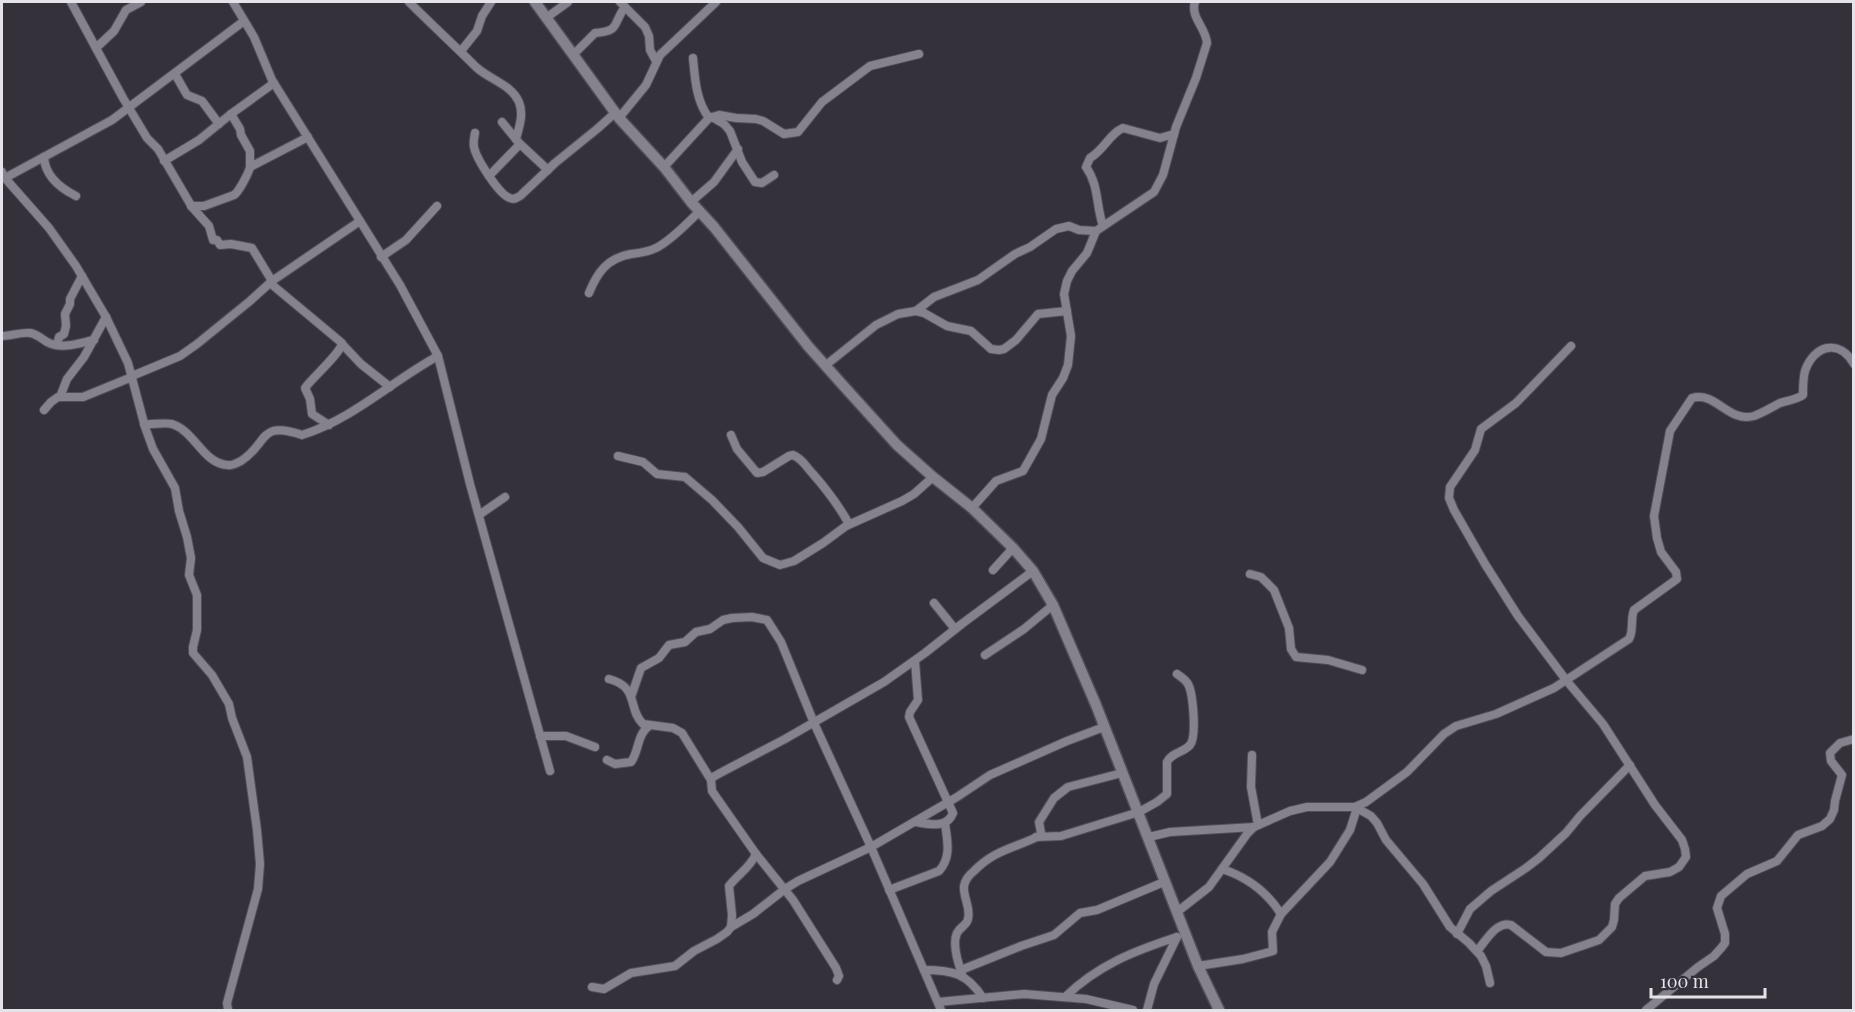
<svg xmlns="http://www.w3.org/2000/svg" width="1855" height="1012" font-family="'Playfair Display',serif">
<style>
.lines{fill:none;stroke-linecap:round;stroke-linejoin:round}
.street-casing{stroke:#504e56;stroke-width:10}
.secondary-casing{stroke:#504e56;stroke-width:13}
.street{stroke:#85828e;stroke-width:8}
.secondary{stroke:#85828e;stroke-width:10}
</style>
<rect width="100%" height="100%" fill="#34313b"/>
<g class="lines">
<g class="street-casing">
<g id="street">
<path d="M71,2L123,98L147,138L158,149L192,207L209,226L213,240H217L220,245L231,244L252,248L272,281"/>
<path d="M233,2L254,37L272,80L400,285L438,356L470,484L550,771"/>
<path d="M409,2C431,24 454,45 476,67C490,80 511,84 519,102C524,115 519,127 516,139"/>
<path d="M620,2L645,27L649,36L650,50L656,61"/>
<path d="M546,18L568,2"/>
<path d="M96,48L114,31L126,10L141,2"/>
<path d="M461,51L477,31L482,16L491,2"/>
<path d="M573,55L595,33C621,31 612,24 625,7"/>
<path d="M693,58C695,79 696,101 709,118"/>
<path d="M175,74L187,95L202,101L219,124"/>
<path d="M231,114L240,129L241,135L250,151V167"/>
<path d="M712,117L724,124L730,131L742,162L755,182L762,183L774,175"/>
<path d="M619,118L646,85L660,55L716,2"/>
<path d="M502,122L519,143L548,170"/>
<path d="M475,133C474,138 473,142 474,147C476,158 499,195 510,198C514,200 516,198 520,196L555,163L597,129L615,113"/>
<path d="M44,157C45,176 60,188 76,196"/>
<path d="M164,161L199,140L231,114L274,83"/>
<path d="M664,167L709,118L719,115L736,118L756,119L763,121L784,134L798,132L822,102L870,66L919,54"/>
<path d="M2,172L5,178L49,228L76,266L106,317L128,363L145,427L153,449L175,488L179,511L187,537L191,558L189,575L197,595V630L193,647V653L212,675L229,704L232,718L247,757L257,830L260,864L258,889L227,1003L228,1010"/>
<path d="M489,176L520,144"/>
<path d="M5,178L112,120L244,21"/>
<path d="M691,202L714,182L738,149"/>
<path d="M191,206H204L234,195C239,192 249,172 250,167L308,137"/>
<path d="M1103,226C1096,206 1099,185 1086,167L1090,158C1105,149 1109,134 1123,128L1160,138L1174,134"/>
<path d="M381,257L406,240L437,206"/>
<path d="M270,283L342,343C341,353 313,377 305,388L310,399L312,414L329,425"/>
<path d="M589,293C597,273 607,258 631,254C640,253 649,252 658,247C674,238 687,223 700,211"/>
<path d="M916,311L934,297L978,280L1015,254L1030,247L1056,229L1069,226L1079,230L1096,231"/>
<path d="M2,336C11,336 21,332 30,333C37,334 42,339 47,342C62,350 79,343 94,340"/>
<path d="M57,345L59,337L64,334L66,326L65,314L70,304V299L82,276"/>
<path d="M343,345L361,364L390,387"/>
<path d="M826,365L876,325L898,314L916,311L924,313L947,326L971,331L991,349L999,350L1004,349L1016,340L1038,314L1067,311"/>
<path d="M132,376L180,356L197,344L250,301L272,281L360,221"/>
<path d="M60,397L67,379L84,357L106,317"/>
<path d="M44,410L51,402L58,397H83L132,377"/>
<path d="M144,424C153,425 164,422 172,424C195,431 203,464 228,465C232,466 237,463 241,461C269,443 258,420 302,435C353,419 392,381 438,356"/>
<path d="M731,435L737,449L757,473L763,472L789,456L793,455C803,459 806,467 813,474C827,490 839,506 849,524"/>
<path d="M618,456L643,462L657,474L685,477L712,500L738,527L763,558L780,565L794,561L823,543L846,526L902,501L914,494L933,477"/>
<path d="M972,508L996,481L1023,471L1041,439L1052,395L1063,378L1068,365L1071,336L1064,294L1067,281L1072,271L1087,253L1096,231L1154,192L1163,175L1176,127L1196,78L1207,43C1206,28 1190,17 1195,2"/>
<path d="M479,515L505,497"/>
<path d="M993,570L1013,548"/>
<path d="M1250,574L1261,577L1274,590L1289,628L1291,649L1296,657L1328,660L1362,670"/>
<path d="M934,603L955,629"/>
<path d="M985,655L1024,629L1053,605"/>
<path d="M915,661L918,700L910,712L909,717L953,813C947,829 929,824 915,822"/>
<path d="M609,679C640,687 627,709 643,724L673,728L682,733L711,780"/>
<path d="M631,697L641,668L659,658L669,645L685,642L696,632L710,629L723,620L732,618L752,617L767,620L781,642L814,723L871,847L941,1010"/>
<path d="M540,736H566L595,747"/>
<path d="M1252,755L1251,787L1258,825"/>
<path d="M607,760L615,764L631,762C639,752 637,734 649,726"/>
<path d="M1355,807L1371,816L1377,823L1386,840L1423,884L1450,927L1469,943L1481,956L1486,966L1490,983"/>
<path d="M1036,837L1061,836L1139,812L1157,802L1167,794V762C1172,752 1183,753 1190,745C1197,737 1193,693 1188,684C1185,679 1181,677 1177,674"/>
<path d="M1149,837L1170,832L1254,827"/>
<path d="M1222,869C1247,877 1267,892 1281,914"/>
<path d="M889,890L939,871C952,857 947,840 945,823"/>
<path d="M1177,912L1209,887L1247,834L1254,827L1290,811L1307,807H1355L1366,802L1407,772L1444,734L1456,726L1496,714L1554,688L1629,639C1634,631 1630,620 1634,610L1677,579L1676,572L1661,552L1657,538L1654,516L1670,431L1692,398C1716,391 1728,423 1754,416C1763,413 1772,407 1780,403C1788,400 1796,400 1803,395C1803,387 1803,378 1805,371C1814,345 1839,338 1854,364"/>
<path d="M731,927L753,914L785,889L798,881L871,847L957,797L990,775L1067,741L1104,727"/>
<path d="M1457,934L1470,909L1491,891L1526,868L1539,858L1566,833L1580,816L1630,765"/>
<path d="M1477,951C1486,941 1496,921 1511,925L1546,952L1561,953L1599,940L1612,927L1614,920L1615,904L1619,898L1645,876L1670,872L1679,867L1686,857L1685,849L1682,840L1655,805L1603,724L1566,680L1518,616L1485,564L1454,510L1449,498L1450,487L1475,450L1481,429L1516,403L1571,346"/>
<path d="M1198,966L1243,959L1273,951L1272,932L1281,914L1330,862L1350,830L1357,808"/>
<path d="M924,970C952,970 967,973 983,998"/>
<path d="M961,970L1021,946L1054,935L1080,913L1097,910L1164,882"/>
<path d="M962,974C958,963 952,944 957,933C960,927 967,925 968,919C971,907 963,898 964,886C965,880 969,875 974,871C994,850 1015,848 1039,836L1041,833L1039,822L1054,798L1068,787L1122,773"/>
<path d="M837,980L839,976L836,968L793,900L756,854L712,791L711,780L713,777L722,772L785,739L884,682L925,653L963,623L1033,571"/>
<path d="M592,987L604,989L631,973L675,966L694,951L717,939L727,932L731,927L732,915L729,886C738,874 750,868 756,854"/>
<path d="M1065,997C1098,965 1134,951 1177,937"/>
<path d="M938,1002L1024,994L1086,999L1133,1010"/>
<path d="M1147,1010L1154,984L1177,937"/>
<path d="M1646,1010L1698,967L1714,956L1722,947L1725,943V934L1717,908L1721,896L1747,874L1777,861L1798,835L1822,826L1830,819L1834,810L1835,801L1842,775L1831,761L1830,753L1840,743L1854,739"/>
</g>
</g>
<g class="secondary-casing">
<path id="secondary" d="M535,2L619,118L664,167L691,202L714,227L808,346L840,382L897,445L933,477L972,508L1013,548L1033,571L1053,605L1096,705L1198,966L1219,1010"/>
</g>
<use href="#street" class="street"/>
<use href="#secondary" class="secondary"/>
</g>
<rect width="1855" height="1012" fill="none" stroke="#e5e3ea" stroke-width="6"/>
<path d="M1651 988v9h114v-9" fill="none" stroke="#e5e3ea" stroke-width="3"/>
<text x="1660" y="988" font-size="18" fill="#e5e3ea" stroke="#34313b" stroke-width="4.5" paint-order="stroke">100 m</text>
</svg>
